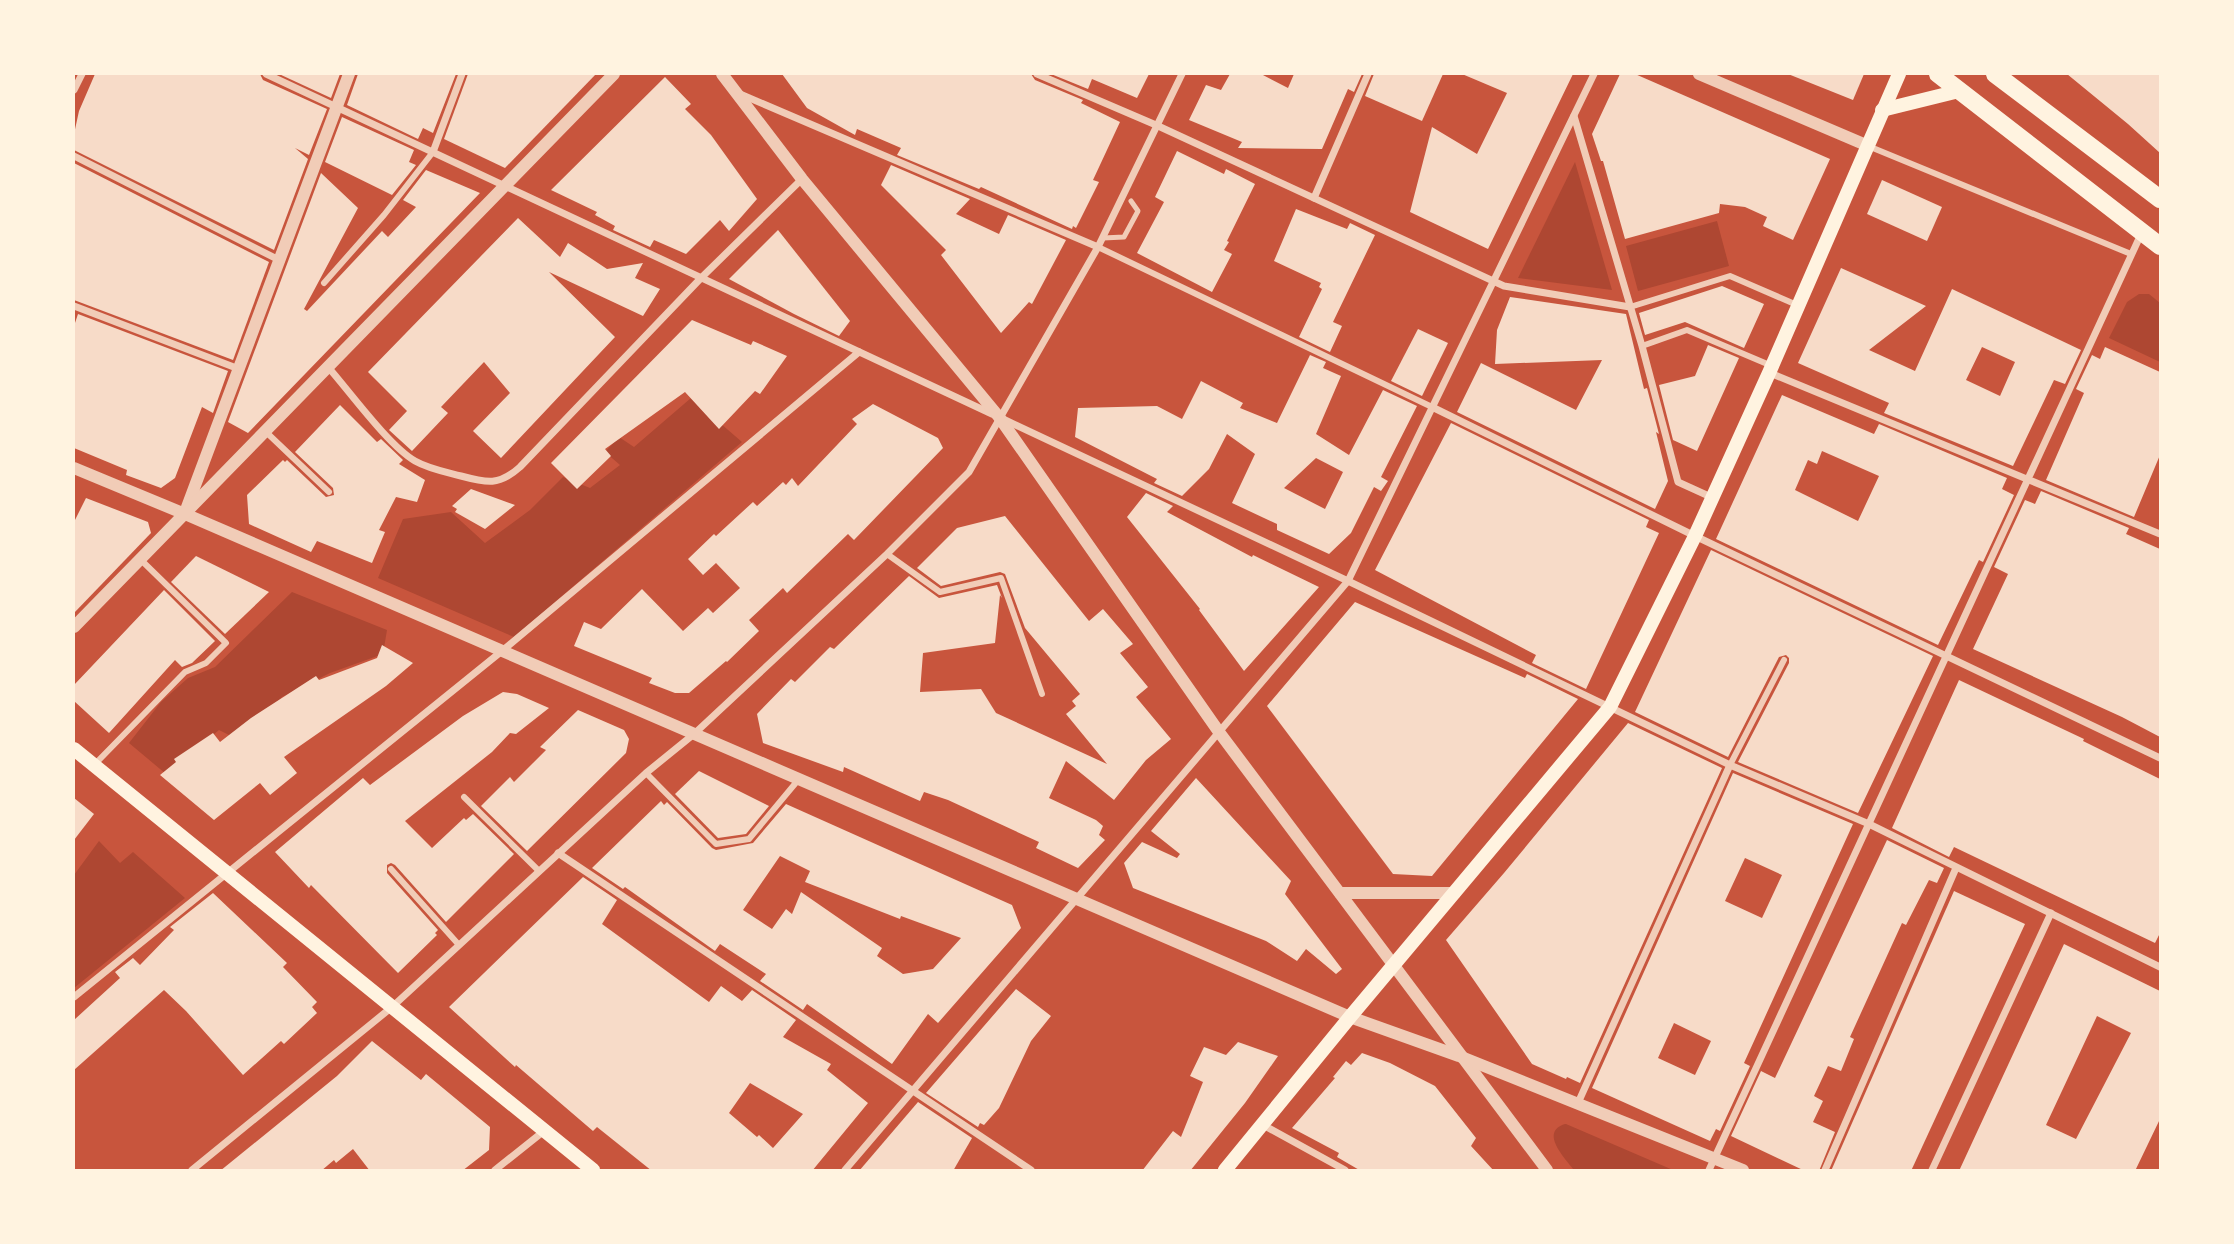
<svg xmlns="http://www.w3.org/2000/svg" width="2234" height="1244" font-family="Lato,sans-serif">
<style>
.green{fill:#ae4732}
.building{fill:#f7dbc8;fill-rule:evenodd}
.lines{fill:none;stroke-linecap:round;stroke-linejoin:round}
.service{stroke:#f1ccb7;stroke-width:5}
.pedestrian{stroke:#f1ccb7;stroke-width:6}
.minor{stroke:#f1ccb7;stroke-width:7}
.tertiary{stroke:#f1ccb7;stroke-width:12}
.secondary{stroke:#fff3e0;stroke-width:14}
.primary{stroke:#fff3e0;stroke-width:18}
</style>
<rect width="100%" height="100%" fill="#c8553d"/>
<g class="green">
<path d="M1575,162L1612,290L1518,278Z"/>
<path d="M1717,221L1729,266L1638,291L1626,246Z"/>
<path d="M2139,294H2149L2160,303V362L2109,338L2127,302Z"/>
<path d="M691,398L742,442L514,637L378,578L403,519L451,512L485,543L530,510L563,477L590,488L620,465L605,452L619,437L634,447Z"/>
<path d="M292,592L387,630L383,654L330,673L282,697L268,711L231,736L219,730L166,774L129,743L161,702L188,678L215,667Z"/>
<path d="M99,841L120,863L133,852L185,898L74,988V875Z"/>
<path d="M1565,1124H1566L1673,1170H1574C1565,1158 1539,1132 1565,1124Z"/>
</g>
<g class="building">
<path d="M95,74H260L263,80L327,109L309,155L295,148L308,159L274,250L74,150V134L79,111Z"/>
<path d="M279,74H340L331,98Z"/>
<path d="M358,74H456L433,133L423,128L418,139L347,105Z"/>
<path d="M468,74H596L505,168L444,139Z"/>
<path d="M782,74H1031L1035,80L1083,100L1081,103L1120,122L1093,180L1099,182L1076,228L1073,226L1072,229L981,187L979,189L897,155L901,148L857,129L855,135L807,108Z"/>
<path d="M1051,74H1149L1137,98L1092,79L1088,89Z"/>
<path d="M1230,74H1261L1288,88L1294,74H1362L1354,92L1348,89L1322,149L1238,148L1242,142L1189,120L1206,85L1221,90Z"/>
<path d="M1374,74H1443L1422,121L1365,96Z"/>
<path d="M1462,74H1573L1488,249L1410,212L1432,127L1477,154L1507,93Z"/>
<path d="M1620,74H1635L1830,159L1793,240L1763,226L1767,217L1745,207L1720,204L1719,213L1625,239L1603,161H1601L1592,134Z"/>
<path d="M1788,74H1864L1853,100Z"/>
<path d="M2067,74H2160V153L2128,124Z"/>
<path d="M665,77L691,104L685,109L711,135L757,199L729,231L720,220L686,254L654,240L650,247L613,230L615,226L595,215L597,212L551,190Z"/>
<path d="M342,117L414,150L409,162L416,165L392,195L325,162Z"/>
<path d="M1177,151L1224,174L1226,169L1255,184L1227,241L1229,242L1224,250L1232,254L1212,292L1137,253L1164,202L1155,197Z"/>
<path d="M74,163L269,262L233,360L74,300Z"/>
<path d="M891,165L970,199L956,214L999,234L1008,215L1066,240L1032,304L1029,302L1001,333L941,255L946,250L881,185Z"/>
<path d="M426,170L480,193L248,433L228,422L321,173L358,208L304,309L307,311L382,231L388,237L416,207L403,200Z"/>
<path d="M1882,180L1942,207L1927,241L1867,214Z"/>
<path d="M1296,209L1347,229L1350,223L1375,235L1333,322L1342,326L1330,352L1299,337L1322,289L1319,287L1321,283L1274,261Z"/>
<path d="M518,218L560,257L568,243L607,269L643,263L635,278L660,289L643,316L549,272L615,337L501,458L473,431L510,393L484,362L441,407L448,413L412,451L389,430L407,411L368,372Z"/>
<path d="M778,230L850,321L839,336L794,314L729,279Z"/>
<path d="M1841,268L1926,306L1869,350L1915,371L1952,289L2081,350L2065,384L2054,380L2013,466L1884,413L1889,403L1798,363ZM1982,347L2015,362L2000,396L1966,380Z"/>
<path d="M1722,286L1764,304L1744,348L1685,322L1645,335L1639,313Z"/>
<path d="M1510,297L1626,314L1644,389L1647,388L1659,434L1656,432L1668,481L1655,509L1457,412L1481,363L1576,410L1602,360L1495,364L1497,330Z"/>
<path d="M78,314L228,371L213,413L202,407L175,478L161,488L126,475L127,470L74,448V326Z"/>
<path d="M692,320L751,345L753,341L787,356L760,394L755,391L719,429L685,392L605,449L611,456L577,489L551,463Z"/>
<path d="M1418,329L1448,343L1422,396L1391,381Z"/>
<path d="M1708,345L1739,358L1697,451L1673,440L1659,385L1695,376Z"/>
<path d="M2105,347L2160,372V455L2134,517L2046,480L2084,393L2076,389L2092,355L2100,359Z"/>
<path d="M1310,355L1326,362L1323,368L1341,376L1316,434L1349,455L1383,390L1417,406L1381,477L1388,481L1381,491L1374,487L1351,533L1329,554L1277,530V524L1232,503L1255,454L1227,434L1209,469L1182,496L1154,483L1157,479L1075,437L1078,408L1157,406L1182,419L1201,381L1243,403L1240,408L1277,423ZM1316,458L1343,472L1325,509L1284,488Z"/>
<path d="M1782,395L1874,434L1879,424L2007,478L2002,489L2014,495L1983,562L1979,560L1938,645L1716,539ZM1822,451L1879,476L1858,521L1795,490L1808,460L1817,464Z"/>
<path d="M873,404L938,438L943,448L854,540L848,534L787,593L783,588L749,620L759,631L727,662L726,661L689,693H675L649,683L652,678L574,646L584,622L601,629L642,589L683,631L708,608L713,613L740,588L716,563L703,575L688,559L714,534L716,536L753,502L757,506L783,482L786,485L792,478L798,486L857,424L852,419Z"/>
<path d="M340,405L377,442L381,439L403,460L399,464L425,480L417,502L396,497L379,530L385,532L372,563L317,541L311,552L249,524L247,495L283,460L285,462L287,460L326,497L334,495L333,488L295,452Z"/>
<path d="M1451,423L1649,520L1646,527L1659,533L1586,689L1532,663L1536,655L1375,570Z"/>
<path d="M471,489L515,505L485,529L455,512L457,509L452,506Z"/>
<path d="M2041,491L2129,528L2126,534L2160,549V737L2122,717L1973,649L2008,574L1994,567L2025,500L2035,504Z"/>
<path d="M1146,493L1173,506L1167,512L1252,557L1253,555L1319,587L1244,671L1199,610L1200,609L1127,517Z"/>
<path d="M86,498L148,522L151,533L74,613V522Z"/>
<path d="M1005,516L1089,621L1103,609L1133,644L1120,653L1148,687L1136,697L1171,739L1146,760L1114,800L1066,761L1049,798L1096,820L1103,826L1099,835L1105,840L1078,868L1036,848L1039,842L948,800L924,792L920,801L844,767L843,772L763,743L757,714L791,679L795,682L830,647L834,649L909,576L939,598L997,585L1002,598L1000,595L995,643L923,653L920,692L981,689L996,713L1107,764L1066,714L1076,706L1072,701L1080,694L1025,628L1005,574L1000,572L941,586L917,568L957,528Z"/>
<path d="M1711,550L1933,656L1858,813L1738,762L1789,663V658L1786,655L1779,657L1728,757L1635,712Z"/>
<path d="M196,556L269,592L225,634L171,582Z"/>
<path d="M164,590L215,641L192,663L182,667L175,660L109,733L74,701V685Z"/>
<path d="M1355,602L1525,678L1527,674L1578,699L1432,876L1393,874L1267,706Z"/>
<path d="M382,645L413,663L386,686L284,757L297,773L270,795L260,783L214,820L160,775L176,762L174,759L213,733L220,742L251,718L316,676L319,680L377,658Z"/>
<path d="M1959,680L2084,739L2083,741L2160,779V933L2155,943L1954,847L1949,857L1892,828Z"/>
<path d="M503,692L517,694L549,708L516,734L510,733L492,752L405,821L432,848L464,818L466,820L473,814L514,854L446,922L395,865L391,863L387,865V873L438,930L435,933L437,935L398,973L311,885L309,888L275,852L363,778L370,785L463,716Z"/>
<path d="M578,710L624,730L629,739L626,753L527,851L481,806L510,777L514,782L546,750L540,747Z"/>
<path d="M1628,723L1722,768L1580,1083L1567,1077L1566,1079L1532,1064L1446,940L1504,873Z"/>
<path d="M699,771L769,806L746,834L718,838L675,794Z"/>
<path d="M1733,773L1853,824L1744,1063L1750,1066L1720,1131L1716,1129L1710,1141L1592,1088ZM1745,858L1782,875L1762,918L1725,901ZM1674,1023L1711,1041L1695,1075L1658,1058Z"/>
<path d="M1196,778L1291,881L1285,894L1342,969L1336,974L1306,949L1297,961L1266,941L1133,888L1124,863L1142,842L1177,858L1180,854L1151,831Z"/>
<path d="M74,798L94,814L74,840Z"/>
<path d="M661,801L664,805L667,802L712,848L716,850L753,843L786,804L1012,905L1021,928L938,1023L928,1014L892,1064L807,1004L803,1010L760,981L766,974L720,944L715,951L625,887L623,889L592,868ZM780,856L810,871L805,882L900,919L901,916L961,938L933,969L903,974L877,956L882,948L801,892L792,914L786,909L772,929L743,910Z"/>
<path d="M1887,840L1944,868L1937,883L1929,880L1906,925L1902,923L1850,1037L1854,1039L1841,1071L1828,1066L1814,1096L1823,1101L1813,1122L1835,1132L1819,1171H1805L1731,1136L1761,1071L1775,1078Z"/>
<path d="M583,877L617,900L602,924L709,1002L721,986L742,1001L752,990L796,1020L783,1037L831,1064L827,1070L868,1103L812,1171H652L597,1127L593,1131L516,1065L515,1067L449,1007ZM750,1083L803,1114L773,1148L759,1135L757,1137L729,1113Z"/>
<path d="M1954,891L2025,924L1911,1171H1831Z"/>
<path d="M213,893L287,963L283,967L317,1002L312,1007L317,1013L284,1044L281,1041L243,1075L186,1011L164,990L74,1070V1020L120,978L115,972L133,958L140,965L174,930L170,927Z"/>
<path d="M2064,944L2160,991V1119L2135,1171H1959ZM2097,1016L2131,1033L2076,1139L2046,1125Z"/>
<path d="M1016,989L1051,1016L1031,1041L999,1108L984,1125L980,1123L978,1127L926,1093Z"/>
<path d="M372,1041L421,1080L426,1074L490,1127L489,1150L462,1171H370L353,1149L336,1163L334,1160L321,1171H220L337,1076Z"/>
<path d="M1238,1042L1278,1056L1245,1103L1190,1171H1142L1173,1131L1181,1137L1203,1082L1190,1076L1204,1047L1226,1055Z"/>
<path d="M1362,1053L1390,1063L1435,1086L1476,1138L1471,1146L1494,1171H1361L1337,1157L1339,1153L1292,1128L1335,1078L1333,1077L1346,1061L1351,1065Z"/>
<path d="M918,1102L972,1138L953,1171H859Z"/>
</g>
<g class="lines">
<path class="service" d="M1103,238L1124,237L1138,211L1131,201"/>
<g class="pedestrian">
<path d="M1868,146L2131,254"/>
<path d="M1098,247L1432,407"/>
<path d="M324,283L384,215L433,152"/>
<path d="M1630,307L1730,276L1797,305"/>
<path d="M1642,346L1687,330L1772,366"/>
<path d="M265,431L329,492"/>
<path d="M887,554L940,592L1001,578L1042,694"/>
<path d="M94,765L185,672L206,663L226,643L140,559"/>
<path d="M1730,765L1784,660"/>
<path d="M646,773L716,844L749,839L799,779"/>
<path d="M464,797L539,871"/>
<path d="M391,869L459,945"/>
</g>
<g class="minor">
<path d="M266,74L992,414"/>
<path d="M1037,74L1156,125L1504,286L1630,307"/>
<path d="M74,90L82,74"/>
<path d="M740,94L1098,247"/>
<path d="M1574,116L1642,346L1678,482L1711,497"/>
<path d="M433,152L462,74"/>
<path d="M74,156L279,260"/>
<path d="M1314,198L1368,74"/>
<path d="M74,306L239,369"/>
<path d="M328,367C350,392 389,446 415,461C429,469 446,472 461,476C487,483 499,486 520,467L701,278L802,179"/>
<path d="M1770,373L2160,534"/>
<path d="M1432,407L1695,536L2160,758"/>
<path d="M1003,419L1348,581L1730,765L1869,824L2160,967"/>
<path d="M558,853L1031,1170"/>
<path d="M74,997L502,651L859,352"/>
<path d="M1578,1103L1730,765"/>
<path d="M1263,1125L1345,1170"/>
<path d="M192,1170L392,1007L646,773L694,734L887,554L969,472L1098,247L1182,74"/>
<path d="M495,1170L544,1131"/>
<path d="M845,1170L1348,581L1594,74"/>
<path d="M1709,1170L2142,232"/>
<path d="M1825,1170L1956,868"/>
<path d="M1932,1170L2051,913"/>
</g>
<g class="tertiary">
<path d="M722,74L802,179L999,417L1219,732L1547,1170"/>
<path d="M1699,74L1866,145"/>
<path d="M74,468L185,514L1350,1017L1459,1056L1743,1170"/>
<path d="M187,507L349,74"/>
<path d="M74,627L614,74"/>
<path d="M1340,893H1455"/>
</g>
<g class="secondary">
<path d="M1882,110L1959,91"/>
<path d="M74,749L593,1170"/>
<path d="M1225,1170L1350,1017L1610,707L1695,536L1769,373L1899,74"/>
</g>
<g class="primary">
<path d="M1938,74L2160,246"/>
<path d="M1995,74L2160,199"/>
</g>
</g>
<rect width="2234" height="1244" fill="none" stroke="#fff3e0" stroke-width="150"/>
</svg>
